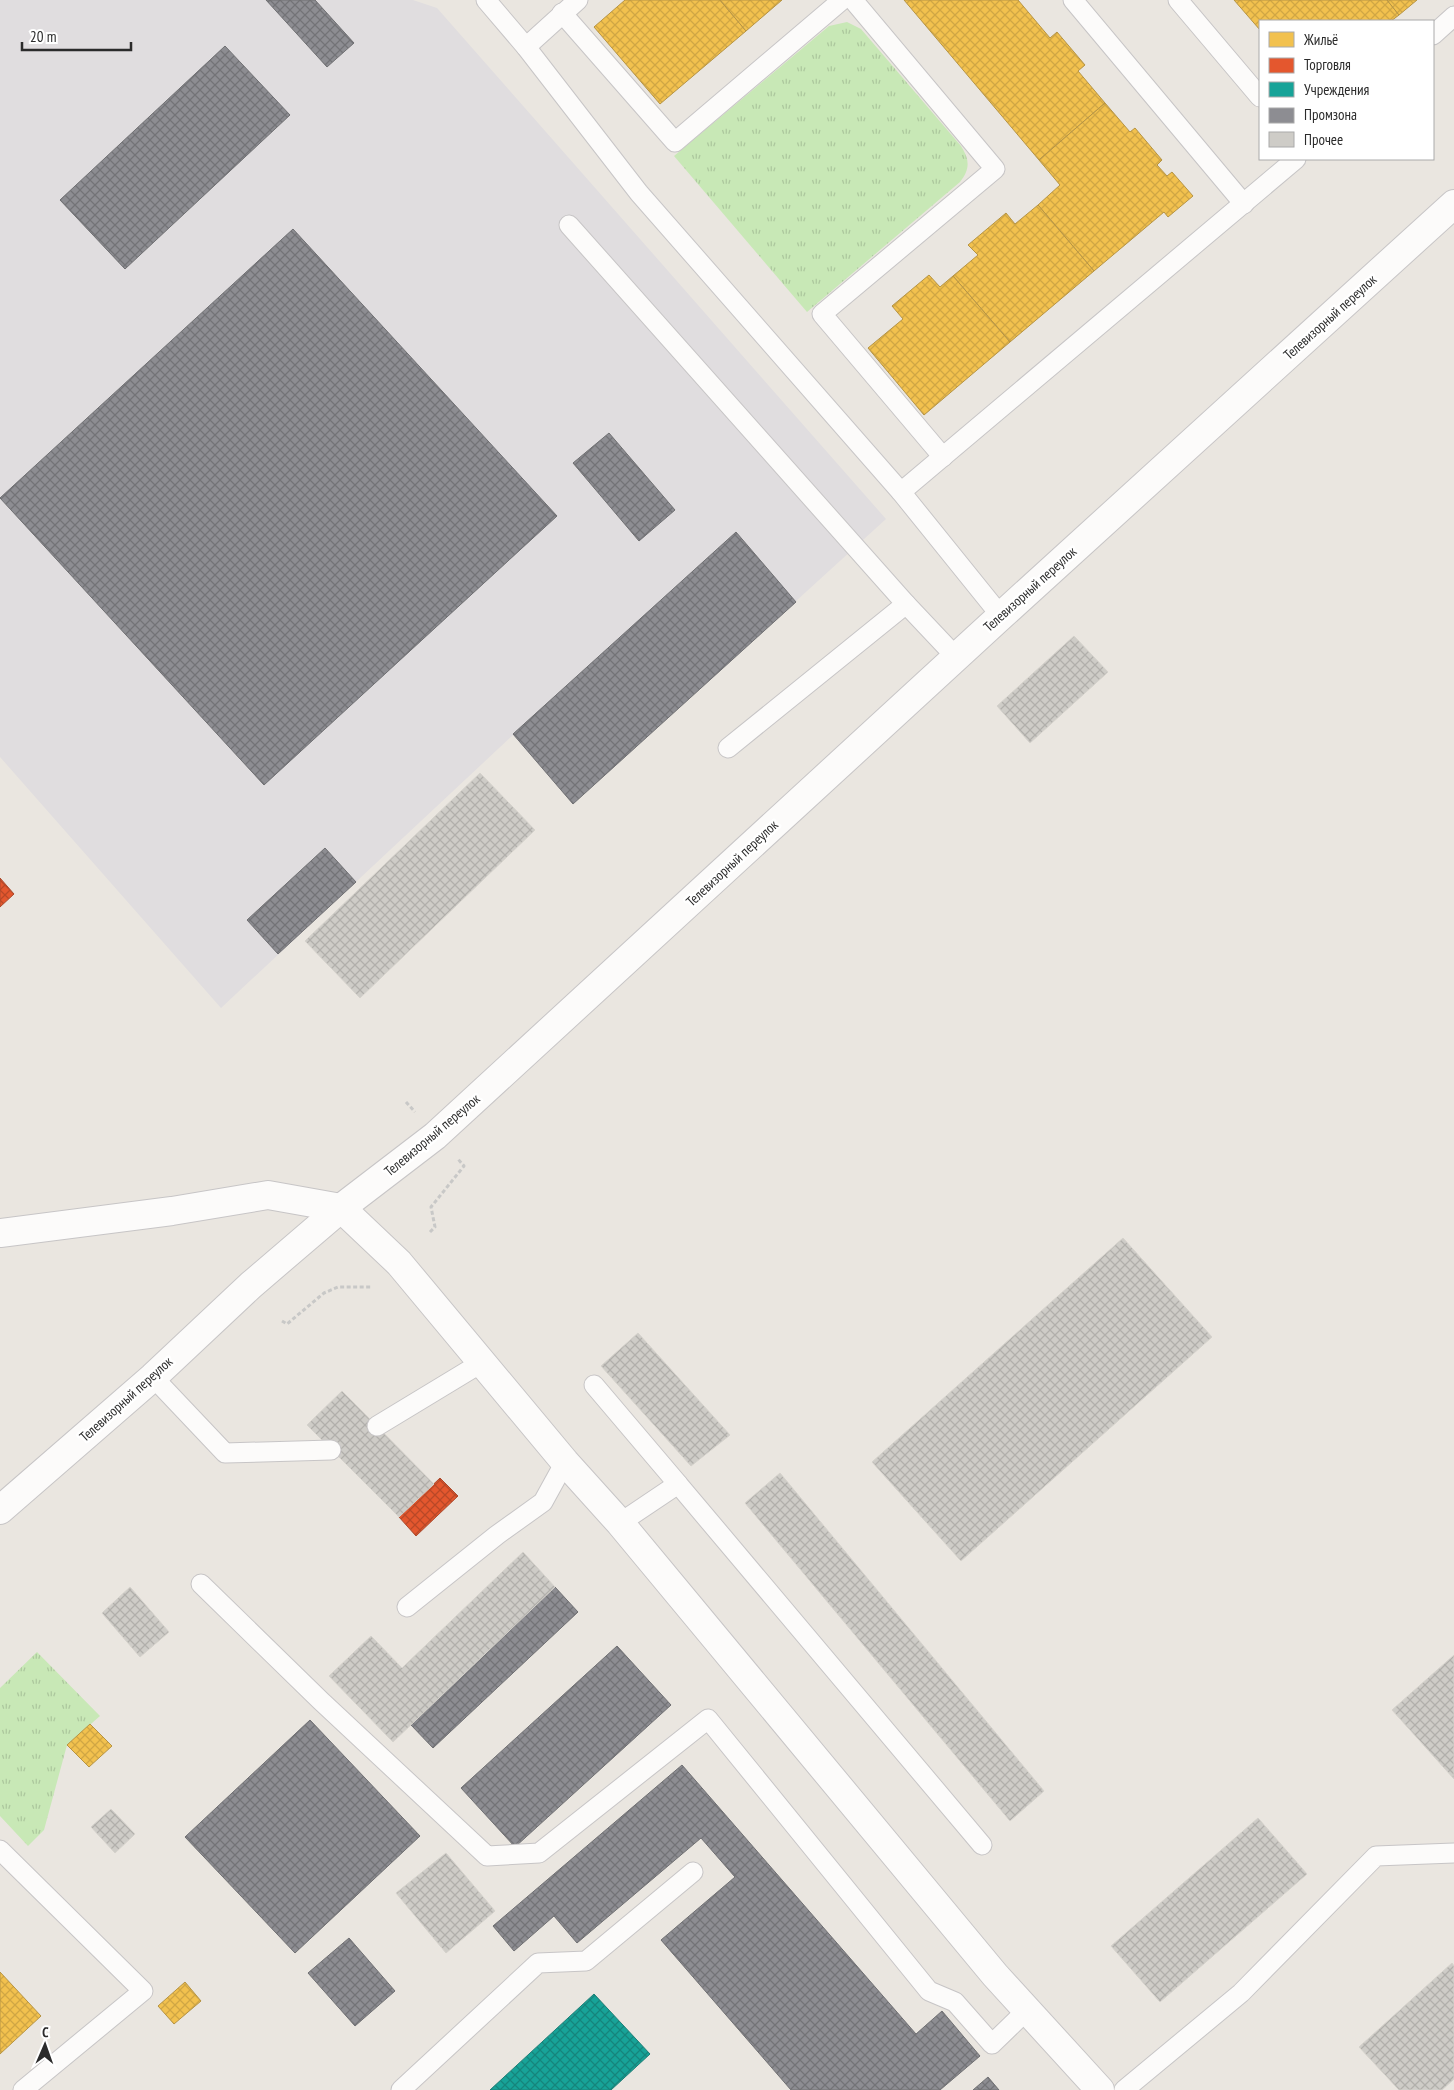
<svg xmlns="http://www.w3.org/2000/svg" width="1454" height="2090" font-family="'PT Sans Narrow',sans-serif">
<style>
.industrial{fill:#e0dddf}
.park{fill:url(#park-tufts)}
.homes{fill:url(#homes-cross-hatch);stroke:#b69444}
.shops{fill:url(#shops-cross-hatch);stroke:#ac4a2d}
.public{fill:url(#public-cross-hatch);stroke:#1d7f77}
.industry{fill:url(#industry-cross-hatch);stroke:#707073}
.building{fill:url(#building-cross-hatch);stroke:#d5d2cc}
.lines{fill:none;stroke-linecap:round;stroke-linejoin:round}
.service-casing{stroke:#c7c5c6;stroke-width:21}
.tertiary-casing{stroke:#c7c5c6;stroke-width:30}
.path{stroke:#c8c8c7;stroke-width:3;stroke-dasharray:4 2.5;stroke-linecap:butt}
.service{stroke:#fcfbfa;stroke-width:19}
.tertiary{stroke:#fcfbfa;stroke-width:28}
.labels{text-anchor:middle;stroke-width:5;stroke-linejoin:round;paint-order:stroke}
.street-label{font-size:14px;fill:#2b2b2b;stroke:#fff}
</style>
<defs>
<pattern id="park-tufts" width="24" height="20" patternUnits="userSpaceOnUse" patternTransform="scale(1.25)"><rect width="24" height="20" fill="#c8e8b6"/><path d="M3 7l-1-3M5 7V3M7 7l1-3M15 17l-1-3M17 17v-4M19 17l1-3" fill="none" stroke="#acc79d"/></pattern>
<pattern id="homes-cross-hatch" width="8" height="8" patternUnits="userSpaceOnUse" patternTransform="scale(1.25)"><rect width="8" height="8" fill="#f2c14e"/><path d="M0 0l8 8M0 8l8-8" fill="none" stroke="#d0a644"/></pattern>
<pattern id="shops-cross-hatch" width="8" height="8" patternUnits="userSpaceOnUse" patternTransform="scale(1.25)"><rect width="8" height="8" fill="#e4572e"/><path d="M0 0l8 8M0 8l8-8" fill="none" stroke="#b94827"/></pattern>
<pattern id="public-cross-hatch" width="8" height="8" patternUnits="userSpaceOnUse" patternTransform="scale(1.25)"><rect width="8" height="8" fill="#17a398"/><path d="M0 0l8 8M0 8l8-8" fill="none" stroke="#15857c"/></pattern>
<pattern id="industry-cross-hatch" width="8" height="8" patternUnits="userSpaceOnUse" patternTransform="scale(1.25)"><rect width="8" height="8" fill="#8d8d92"/><path d="M0 0l8 8M0 8l8-8" fill="none" stroke="#737377"/></pattern>
<pattern id="building-cross-hatch" width="8" height="8" patternUnits="userSpaceOnUse" patternTransform="scale(1.25)"><rect width="8" height="8" fill="#ceccc7"/><path d="M0 0l8 8M0 8l8-8" fill="none" stroke="#b1afab"/></pattern>
</defs>
<rect width="100%" height="100%" fill="#eae6e0"/>
<path class="industrial" d="M0,0H413L437,8L886,519L573,804L513,735L221,1008L0,757Z"/>
<g class="park">
<path d="M847,22L861,29L961,146C970,160 970,169 960,182L807,312L674,156L829,26Z"/>
<path d="M37,1652L100,1716L67,1745L44,1830L28,1846L0,1816V1688Z"/>
</g>
<g class="homes">
<path d="M625,0H720L746,31L660,104L594,27Z"/>
<path d="M720,0H782L746,31Z"/>
<path d="M904,0H1018L1050,38L1057,32L1085,65L1078,71L1105,103L1039,160Z"/>
<path d="M1234,0H1387L1399,15L1391,21H1260V30Z"/>
<path d="M1387,0H1417L1399,15Z"/>
<path d="M1105,103L1130,132L1135,128L1162,160L1157,165L1167,176L1172,172L1193,196L1168,217L1164,212L1094,271L1038,205L1060,185L1039,160Z"/>
<path d="M1038,205L1094,271L1010,342L953,276L978,255L968,245L1006,213L1015,224Z"/>
<path d="M929,275L940,287L953,276L1010,342L924,415L868,348L903,319L892,306Z"/>
<path d="M90,1724L112,1746L89,1767L67,1745Z"/>
<path d="M0,1972L41,2016L0,2054Z"/>
<path d="M185,1982L201,2001L174,2024L158,2006Z"/>
</g>
<g class="shops">
<path d="M0,878L14,894L0,907Z"/>
<path d="M440,1478L458,1496L416,1536L399,1517Z"/>
</g>
<path class="public" d="M594,1994L650,2054L611,2090H490Z"/>
<g class="industry">
<path d="M266,0H315L354,43L327,67Z"/>
<path d="M225,46L290,115L125,269L60,200Z"/>
<path d="M293,229L557,516L264,785L0,498Z"/>
<path d="M609,433L675,510L639,541L573,463Z"/>
<path d="M736,532L796,602L573,804L513,734Z"/>
<path d="M325,848L356,882L278,954L247,920Z"/>
<path d="M555,1587L578,1612L433,1748L411,1725Z"/>
<path d="M617,1646L671,1705L515,1847L461,1788Z"/>
<path d="M310,1720L420,1836L295,1953L185,1837Z"/>
<path d="M682,1765L916,2034L942,2011L980,2056L940,2090H791L661,1940L735,1877L701,1838L577,1943L554,1916L514,1951L493,1926Z"/>
<path d="M349,1938L395,1991L355,2026L308,1973Z"/>
<path d="M988,2077L999,2090H973Z"/>
</g>
<g class="building">
<path d="M1074,636L1108,672L1030,743L997,706Z"/>
<path d="M480,773L535,830L360,998L305,941Z"/>
<path d="M1123,1238L1212,1337L961,1561L872,1462Z"/>
<path d="M638,1333L730,1435L691,1466L601,1366Z"/>
<path d="M342,1391L434,1484L399,1517L307,1425Z"/>
<path d="M780,1473L1044,1791L1010,1821L745,1503Z"/>
<path d="M523,1552L555,1587L393,1742L329,1676L371,1636L402,1668Z"/>
<path d="M130,1587L169,1632L140,1657L102,1613Z"/>
<path d="M1454,1655V1779L1392,1710Z"/>
<path d="M111,1809L135,1834L115,1853L91,1827Z"/>
<path d="M1258,1818L1307,1874L1160,2002L1111,1946Z"/>
<path d="M446,1853L495,1911L446,1953L396,1893Z"/>
<path d="M1452,1963L1454,1966V2079L1442,2090H1399L1359,2047Z"/>
</g>
<g class="lines">
<g class="service-casing">
<g id="service">
<path d="M486,0L526,47L639,193L901,492L1001,616"/>
<path d="M853,0L995,169L822,314L943,457"/>
<path d="M1073,0L1244,204"/>
<path d="M1178,0L1260,97"/>
<path d="M562,13L675,142L842,0"/>
<path d="M1433,35L1454,16"/>
<path d="M526,47L578,0"/>
<path d="M569,225L906,604"/>
<path d="M901,492L1296,159"/>
<path d="M728,748L906,604L956,657"/>
<path d="M153,1377L225,1453L331,1450"/>
<path d="M594,1385L678,1484"/>
<path d="M377,1426L481,1363"/>
<path d="M620,1523L678,1484L982,1845"/>
<path d="M201,1584L321,1701L487,1856L539,1853L708,1719L929,1991L955,2002L992,2044L1026,2011"/>
<path d="M407,1607L497,1535L543,1502L565,1462"/>
<path d="M0,1850L143,1991L23,2090"/>
<path d="M401,2090L538,1963L586,1961L693,1872"/>
<path d="M1124,2090L1241,1993L1376,1856L1454,1853"/>
</g>
</g>
<g class="tertiary-casing">
<g id="tertiary">
<path d="M0,1233L172,1211L268,1195L341,1208L399,1263L565,1462L620,1523L995,1975L1100,2090"/>
<path d="M0,1510L153,1377L251,1285L341,1208L435,1136L1001,616L1454,204"/>
</g>
</g>
<g class="path">
<path d="M406,1102L415,1112"/>
<path d="M430,1232L435,1227L431,1207L464,1166L458,1159"/>
<path d="M282,1321L287,1324L324,1293L338,1287H372"/>
</g>
<use href="#service" class="service"/>
<use href="#tertiary" class="tertiary"/>
</g>
<g class="labels">
<g class="street-label">
<text transform="translate(1330 317) rotate(-42)" y="5">Телевизорный переулок</text>
<text transform="translate(1030 589) rotate(-42)" y="5">Телевизорный переулок</text>
<text transform="translate(732 863) rotate(-43)" y="5">Телевизорный переулок</text>
<text transform="translate(432 1135) rotate(-40)" y="5">Телевизорный переулок</text>
<text transform="translate(126 1399) rotate(-42)" y="5">Телевизорный переулок</text>
</g>
</g>
<rect x="1259" y="20" width="175" height="140" fill="#ffffff" stroke="#aaaaaa"/>
<rect x="1269" y="32" width="25" height="15" fill="#f2c14e" stroke="#aaaaaa"/>
<text x="1304" y="45" font-size="15" fill="#2b2b2b">Жильё</text>
<rect x="1269" y="58" width="25" height="15" fill="#e4572e" stroke="#aaaaaa"/>
<text x="1304" y="70" font-size="15" fill="#2b2b2b">Торговля</text>
<rect x="1269" y="82" width="25" height="15" fill="#17a398" stroke="#aaaaaa"/>
<text x="1304" y="95" font-size="15" fill="#2b2b2b">Учреждения</text>
<rect x="1269" y="108" width="25" height="15" fill="#8d8d92" stroke="#aaaaaa"/>
<text x="1304" y="120" font-size="15" fill="#2b2b2b">Промзона</text>
<rect x="1269" y="132" width="25" height="15" fill="#ceccc7" stroke="#aaaaaa"/>
<text x="1304" y="145" font-size="15" fill="#2b2b2b">Прочее</text>
<g transform="translate(45 2045) rotate(2)" stroke="#ffffff" stroke-width="4" paint-order="stroke">
<path d="M0-4L9 19L0 12L-9 19Z" fill="#2b2b2b"/>
<text y="-8" font-size="14" font-weight="bold" text-anchor="middle" fill="#2b2b2b">С</text>
</g>
<path d="M22 42v8h109v-8" fill="none" stroke="#2b2b2b" stroke-width="2.5"/>
<text x="30" y="42" font-size="15" fill="#2b2b2b" stroke="#ffffff" stroke-width="4" paint-order="stroke">20 m</text>
</svg>
